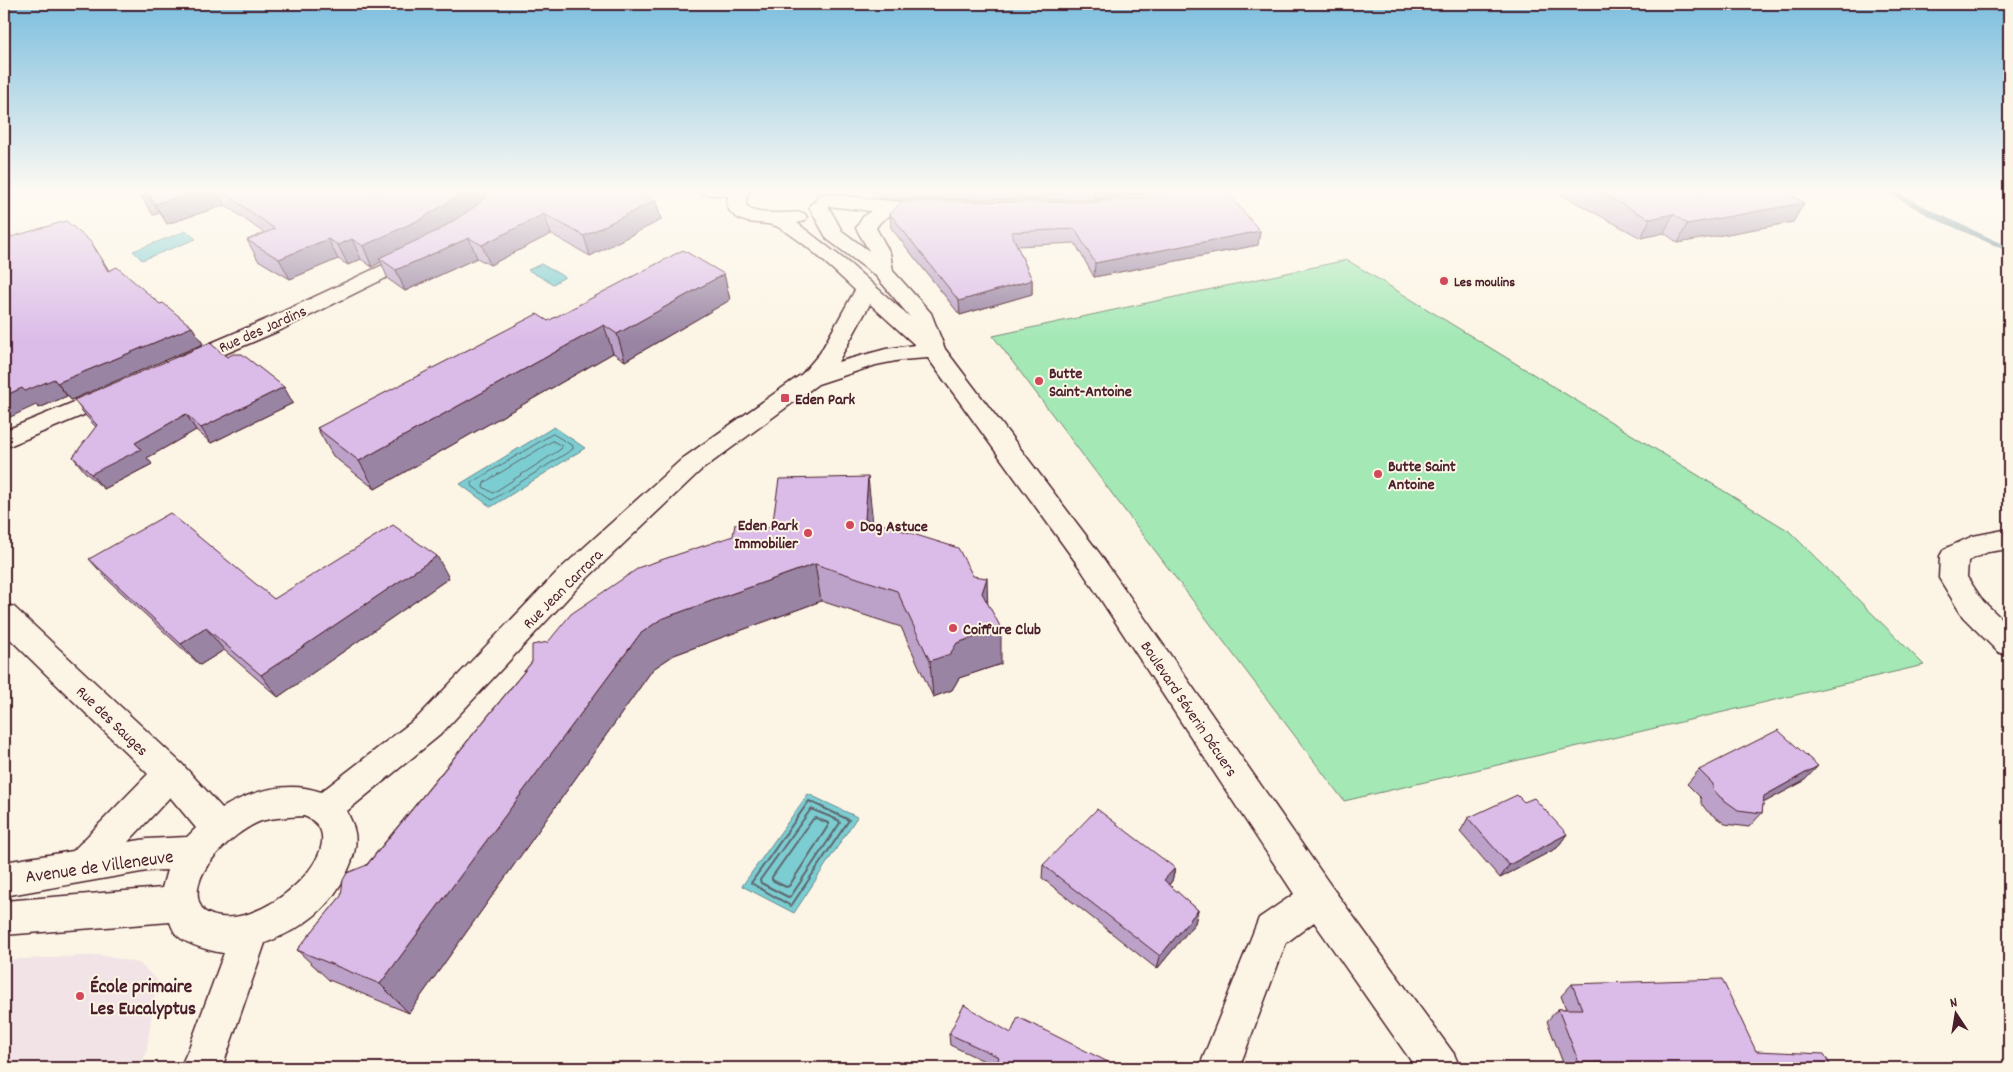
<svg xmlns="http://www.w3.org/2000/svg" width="2013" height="1072" font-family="Dekko,sans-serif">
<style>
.built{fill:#f2e4e6}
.green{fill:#a3e8b5;stroke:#768470}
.water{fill:#7bcdd1;stroke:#67878f}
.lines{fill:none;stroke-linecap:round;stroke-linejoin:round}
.shore-far1{stroke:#5e656d;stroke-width:1}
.shore{stroke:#5e656d;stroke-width:2}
.stream{fill:#67878f;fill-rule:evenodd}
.minor-casing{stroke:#4a1f2b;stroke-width:3}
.minor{fill:#fcf5e5;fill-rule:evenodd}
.wall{fill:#bca2c8;stroke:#4a1f2b}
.shaded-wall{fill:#9984a3;stroke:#4a1f2b}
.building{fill:#dbbce9;stroke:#4a1f2b}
.poi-dot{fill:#d1495b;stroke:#fcf5e5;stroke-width:2}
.labels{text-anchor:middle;stroke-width:4;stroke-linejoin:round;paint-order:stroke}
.far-poi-label{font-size:14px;font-weight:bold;fill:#4a1f2b;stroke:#fcf5e5;text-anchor:start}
.street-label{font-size:16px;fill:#4a1f2b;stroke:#fcf5e5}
.poi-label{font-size:16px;font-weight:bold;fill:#4a1f2b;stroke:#fcf5e5;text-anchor:start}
.near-street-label{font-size:19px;fill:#4a1f2b;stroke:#fcf5e5}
.near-poi-label{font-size:19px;font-weight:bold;fill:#4a1f2b;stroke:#fcf5e5;text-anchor:start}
</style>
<rect width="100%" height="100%" fill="#fcf5e5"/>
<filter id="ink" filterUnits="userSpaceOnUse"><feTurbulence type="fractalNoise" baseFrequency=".02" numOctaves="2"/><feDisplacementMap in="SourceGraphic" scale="10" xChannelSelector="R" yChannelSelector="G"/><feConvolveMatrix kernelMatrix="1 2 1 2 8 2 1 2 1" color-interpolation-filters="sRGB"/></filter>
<g filter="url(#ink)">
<path class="built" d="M101,955L139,963L157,980L146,1055L138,1068H4V960Z"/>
<path class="green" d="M1347,260L1789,531L1924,665L1344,801L993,336Z"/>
<g class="water">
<path d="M186,231L196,239L142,260L133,251Z"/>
<path d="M541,264L565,277L553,284L528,270Z"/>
<path d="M554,427L585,448L491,507L460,484Z"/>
<path d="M808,794L857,817L794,913L742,886Z"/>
</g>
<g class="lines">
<g class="shore-far1">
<path d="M553,434L573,446V449L492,500L472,486V483Z"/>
<path d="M553,441L562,446L561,449L493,493L483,487L484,483Z"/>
</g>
<g class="shore">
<path d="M809,801L849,820L791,906L751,883Z"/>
<path d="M811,809L838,820L840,823L791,896L788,897L761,883L760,880Z"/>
<path d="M816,818L828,823V826L789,886L786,887L772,880V877L813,819Z"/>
</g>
<path class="stream" d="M1883,190H1892L1939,214L2009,247V252L1933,218Z"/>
<g class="minor-casing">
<g id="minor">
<path d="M701,190H750C749,193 746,198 746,201C745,220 794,210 804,213L807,217L804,221L797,223L850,264L910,317L876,276L827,239L809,207L812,203L816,202L815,200L818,196L825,194L889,201L942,204L945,208L942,212C920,218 890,204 876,228L890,253L893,271L931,313L945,349L1100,554L1331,886L1454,1054L1460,1068H1416L1314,922L1286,943L1239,1068H1199L1259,918L1294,894L1080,568L928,358L901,360L876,365L818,384L700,471L578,587L440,735L347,811C349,817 353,823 354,829C358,842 354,857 348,870C331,908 304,928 265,943L222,1068H180L189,1048L224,953C213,952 186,944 178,936C174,933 172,927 170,922L4,935V901L162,888L167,870L147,871L4,896V862L73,851L148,774L4,633V604L14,607L182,764L222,808C251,791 288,780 321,792L418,717L558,571L682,459L802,374L820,353L855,290C834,271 801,238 776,226C764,221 747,226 735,216C728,211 725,204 729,196L703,194ZM828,206L871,211L863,217L856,228L869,251L842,231ZM870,304L915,345L886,349L838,362ZM170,797L196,828L187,837L147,839L128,842ZM304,816C366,839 254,944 204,911C179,880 234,831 261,821C275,817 290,817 304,816Z"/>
<path d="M417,249L424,251L427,255L424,259L283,329L190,369L182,371L174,369L170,364L174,359L267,319Z"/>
<path d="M113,386L122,389L125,394L122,399L4,448V431Z"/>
<path d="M2009,529V549L1988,552L1968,561L1967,577L1983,601L2009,626V656L1998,652L1963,617L1939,578L1940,556L1944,549L1973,536Z"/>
</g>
</g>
<use href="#minor" class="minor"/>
</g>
<g class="wall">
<path d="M137,190H634L656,200L661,220L590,256L551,234L490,265L477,258L405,291L388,279L381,262L372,267L361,259L348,265L338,259L290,279L258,260L247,240L264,233L225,205L167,224L160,213L153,215Z"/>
<path d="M869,190H1170L1093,200L889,199L880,198L871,192Z"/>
<path d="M1553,190H1784L1804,203L1793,222L1678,243L1664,233L1641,238Z"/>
<path d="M890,214L1260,231L1258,245L1094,277L1075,243L1017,246L1032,280V294L960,315L891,228Z"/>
<path d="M91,242L109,271L160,304L192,327L203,344L71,400L67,396L39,408L36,405Z"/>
<path d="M724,274L730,300L625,361L613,353L375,489L333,456L317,428Z"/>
<path d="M227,357L293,403L211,443L196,430L147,458L152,464L104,489L85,472L73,457L96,427L85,415L74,400Z"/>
<path d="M872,514V522L973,576L987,603L1001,664L959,678L952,690L933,697L901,627L821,601L674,655L653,669L409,1013L329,980L297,950L548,642L772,528Z"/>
<path d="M89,559L274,599L449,578L278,697L224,650L200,665L109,581Z"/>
<path d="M1699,770L1804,781L1763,803L1762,813L1749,827L1725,824L1707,811L1701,803V798L1687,784Z"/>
<path d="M1524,802L1567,834L1557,848L1500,878L1460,832L1468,818Z"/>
<path d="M1043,865L1175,868L1172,881L1169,885L1198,910L1195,923L1157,969L1042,878Z"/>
<path d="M1572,984L1756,1051L1832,1068H1565L1547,1021L1558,1009H1566L1561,996Z"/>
<path d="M1011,1033L1120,1068H997V1067L950,1045L949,1034Z"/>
</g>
<g class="shaded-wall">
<path d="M201,190H216L225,205L167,224L155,204Z"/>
<path d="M465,190H493L467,215L431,238L379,258L381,262L372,267L363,246Z"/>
<path d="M1094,190H1170L1093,200Z"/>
<path d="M148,194L160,213L153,215L141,196Z"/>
<path d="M656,200L661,220L590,256L584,236Z"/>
<path d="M1804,203L1793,222L1678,243L1687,224Z"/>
<path d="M544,214L551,234L490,265L482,245Z"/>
<path d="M1673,214L1664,233L1641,238L1650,219Z"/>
<path d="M1260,231L1258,245L1094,277L1095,263Z"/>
<path d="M469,238L477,258L405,291L396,270Z"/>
<path d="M328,239L338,259L290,279L279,259Z"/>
<path d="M352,239L361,259L348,265L338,245Z"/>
<path d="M91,242L102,259L119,288L108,271Z"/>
<path d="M724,274L730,300L625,361L617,334Z"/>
<path d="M1032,280V294L960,315L959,301Z"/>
<path d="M604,325L613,353L375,489L359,461Z"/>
<path d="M192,327L203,344L71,400L57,383Z"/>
<path d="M54,379L67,396L39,408L36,405L4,420V396L22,388Z"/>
<path d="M284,387L293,403L211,443L201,428Z"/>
<path d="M186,414L196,430L147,458L152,464L104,489L91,474L135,443Z"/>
<path d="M868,477L872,514L870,556L865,519Z"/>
<path d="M437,556L449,578L278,697L261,675Z"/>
<path d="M815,564L821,601L674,655L653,669L409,1013L380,984L640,634L661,619Z"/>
<path d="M987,578L988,614L982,593Z"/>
<path d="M206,628L224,650L200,665L181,644Z"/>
<path d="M1001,628V664L959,678L952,690L933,697L930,661L957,643Z"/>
<path d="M1818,766L1804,781L1750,810L1764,796Z"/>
<path d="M1567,834L1557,848L1500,878L1509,865Z"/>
<path d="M1175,868L1172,881L1161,893L1164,880Z"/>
<path d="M1198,910L1195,923L1157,969L1160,956Z"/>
</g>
<g class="building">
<path d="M137,190H201L155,204L148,194L141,196Z"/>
<path d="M220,190H465L459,195L423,218L363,246L352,239L338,245L328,239L279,259L247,240L275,229Z"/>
<path d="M492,190H634L656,200L584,236L544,214L482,245L469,238L396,270L379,258L439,230L476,206Z"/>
<path d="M1183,190H1225L1260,231L1095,263L1075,229L1011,232L1032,280L959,301L890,214L902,201L1094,202L1143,197Z"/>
<path d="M1595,190H1784L1804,203L1687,224L1673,214L1650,219Z"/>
<path d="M66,221L91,242L108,271L117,267L160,304L163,303L192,327L57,383L54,379L25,391L22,388L4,396V239Z"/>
<path d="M683,250L724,274L617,334L604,325L359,461L317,428L537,314L548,321Z"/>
<path d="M210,343L227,357L233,354H242L284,387L201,428L186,414L135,443L141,449L91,474L73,457L97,425L74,400Z"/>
<path d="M868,477L865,519L958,548L973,576L987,578L982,593L1001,628L957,643L950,654L930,661L897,591L815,564L661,619L640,634L380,984L297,950L341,896L343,880L347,873L367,865L532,662V645L548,642L571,614L640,567L733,536L735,524L772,528L779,479Z"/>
<path d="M170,513L274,599L393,525L437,556L261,675L206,628L181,644L89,559Z"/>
<path d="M1778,730L1818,766L1764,796L1762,813L1738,810L1720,797L1713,789V784L1699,770Z"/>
<path d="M1517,795L1524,802L1534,798L1567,834L1509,865L1468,818Z"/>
<path d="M1097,809L1175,868L1164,880L1198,910L1160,956L1043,865Z"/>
<path d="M1722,979L1756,1051L1824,1054L1832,1068H1606L1603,1062L1579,1063L1558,1009H1582L1572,984Z"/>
<path d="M964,1005L1011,1033L1018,1017L1120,1068H1008L997,1063L999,1057L949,1034Z"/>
</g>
</g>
<linearGradient id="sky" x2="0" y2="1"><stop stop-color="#7cbedf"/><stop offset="0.56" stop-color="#fefaf3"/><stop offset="1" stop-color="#fefaf3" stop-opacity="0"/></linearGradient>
<rect width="2013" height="340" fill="url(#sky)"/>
<g class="poi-dot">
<circle cx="1444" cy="281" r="5"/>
<circle cx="1039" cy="381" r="5"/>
<rect x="780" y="393" width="10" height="10" rx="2.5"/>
<circle cx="1378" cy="474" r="5"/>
<circle cx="850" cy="525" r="5"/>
<circle cx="808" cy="533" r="5"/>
<circle cx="953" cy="628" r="5"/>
<circle cx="80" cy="996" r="5"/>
</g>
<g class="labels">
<g class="far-poi-label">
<text x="1454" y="286">Les moulins</text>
</g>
<g class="street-label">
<text transform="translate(262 328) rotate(-24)" y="6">Rue des Jardins</text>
<text transform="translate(562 588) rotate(-45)" y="6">Rue Jean Carrara</text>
<text transform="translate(1190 708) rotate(56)" y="6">Boulevard Séverin Décuers</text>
<text transform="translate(113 720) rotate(44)" y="6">Rue des Sauges</text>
</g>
<g class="poi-label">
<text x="1049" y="378">Butte<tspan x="1049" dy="18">Saint-Antoine</tspan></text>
<text x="795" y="404">Eden Park</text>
<text x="1388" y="471">Butte Saint<tspan x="1388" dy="18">Antoine</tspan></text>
<text x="798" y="530" text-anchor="end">Eden Park<tspan x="798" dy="18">Immobilier</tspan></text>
<text x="860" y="531">Dog Astuce</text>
<text x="963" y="634">Coiffure Club</text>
</g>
<g class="near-street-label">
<text transform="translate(99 865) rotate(-8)" y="7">Avenue de Villeneuve</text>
</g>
<g class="near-poi-label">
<text x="90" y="992">École primaire<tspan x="90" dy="22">Les Eucalyptus</tspan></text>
</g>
</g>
<rect width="2013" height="1072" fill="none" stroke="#fcf5e5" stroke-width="20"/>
<rect x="10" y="10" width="1993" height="1052" fill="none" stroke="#4a1f2b" stroke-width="2" filter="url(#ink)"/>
<g transform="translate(1956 1014) rotate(348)" stroke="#fcf5e5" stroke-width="4" paint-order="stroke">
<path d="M0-4L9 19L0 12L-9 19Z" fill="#4a1f2b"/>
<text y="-8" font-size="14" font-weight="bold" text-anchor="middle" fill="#4a1f2b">N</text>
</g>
</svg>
